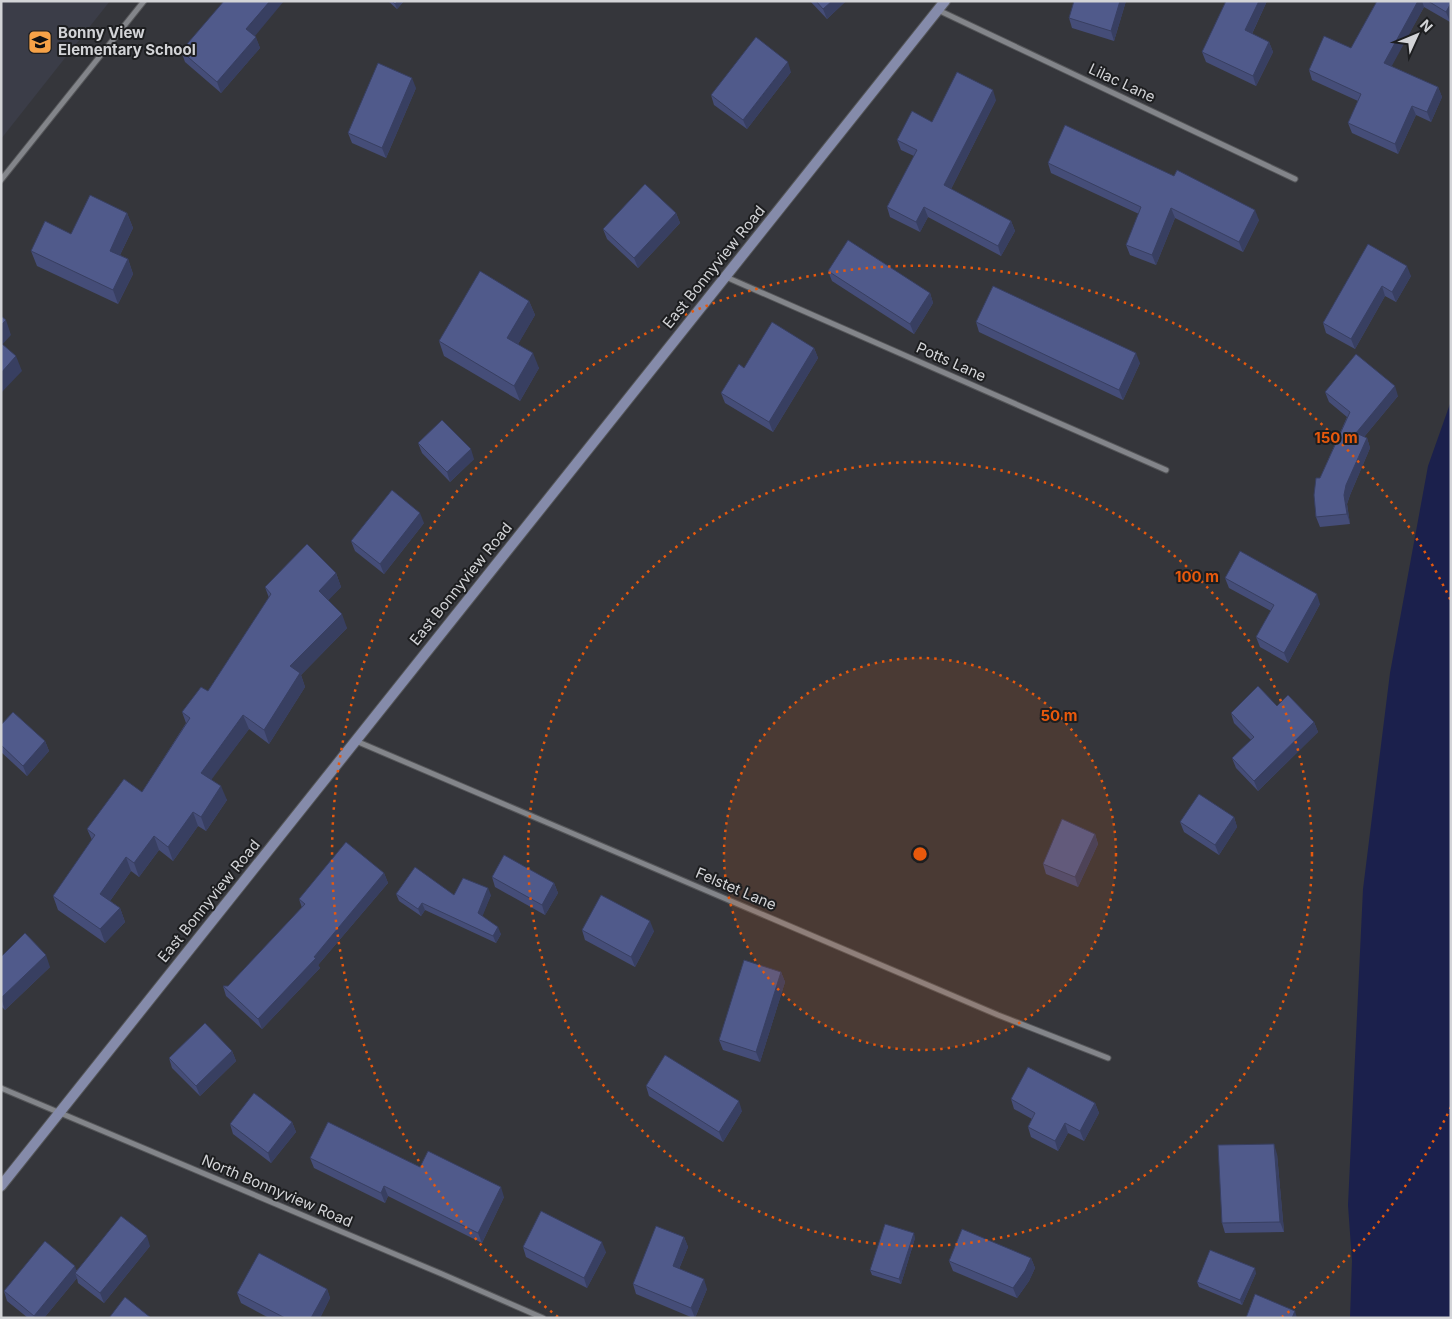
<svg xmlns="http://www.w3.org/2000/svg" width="1452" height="1319" font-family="Inter,sans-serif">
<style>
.built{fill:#3b3d48}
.water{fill:#1b204c}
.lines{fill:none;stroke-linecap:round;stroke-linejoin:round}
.street-casing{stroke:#545558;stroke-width:7}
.secondary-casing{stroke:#545558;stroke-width:12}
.street{stroke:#83858a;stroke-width:5}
.secondary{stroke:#858baa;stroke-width:10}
.wall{fill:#454d78}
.shaded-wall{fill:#383f61}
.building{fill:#505a8b;stroke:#383f61}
.ring{fill:none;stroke:#e8590c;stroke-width:2.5;stroke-dasharray:2.5 5}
.labels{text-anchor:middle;stroke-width:4;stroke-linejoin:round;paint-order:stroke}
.poi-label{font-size:15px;font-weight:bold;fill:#d3d4d7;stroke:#1d1e20;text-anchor:start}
.street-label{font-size:15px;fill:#d3d4d7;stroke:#1d1e20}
.centre{fill:#e8590c;stroke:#1d1e20;stroke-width:2.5}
.ring-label{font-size:15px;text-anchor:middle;font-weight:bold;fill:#e8590c;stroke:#1d1e20;stroke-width:4;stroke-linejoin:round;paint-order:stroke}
</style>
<rect width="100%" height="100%" fill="#35363b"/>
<path class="built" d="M1,1H110L1,139Z"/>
<path class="water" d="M1451,401V1318H1350L1352,1261L1348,1205L1363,889L1390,673L1428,466Z"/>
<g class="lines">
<g class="street-casing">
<g id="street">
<path d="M938,10L1295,179"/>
<path d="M1,180L144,1"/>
<path d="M726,277L1166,470"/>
<path d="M356,741L998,1015L1108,1058"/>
<path d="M1,1088L442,1274L543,1318"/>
</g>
</g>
<g class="secondary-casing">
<path id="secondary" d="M1,1186L945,1"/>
</g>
<use href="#street" class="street"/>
<use href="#secondary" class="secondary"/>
</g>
<g class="wall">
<path d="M388,1H404L397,9Z"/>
<path d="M810,1H846L827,19Z"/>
<path d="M1126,1L1114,41L1072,28L1069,18Z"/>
<path d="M1226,1H1267L1252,34L1269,42L1273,52L1256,86L1206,62L1202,52Z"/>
<path d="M1377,1H1451V20L1450,22L1424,7L1391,66L1438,87L1442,97L1431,122L1416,115L1398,154L1352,133L1348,123L1358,101L1312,80L1309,70L1351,48Z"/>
<path d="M255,36L260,48L221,93L185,62L181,51Z"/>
<path d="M791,72L747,129L714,105L711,95Z"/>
<path d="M416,88L386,158L352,143L348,133Z"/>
<path d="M996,100L951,189L1011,221L1015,231L1001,256L928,217L920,232L890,217L887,207L914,156L901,150L897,140L932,122Z"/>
<path d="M1048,163L1259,220L1243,252L1175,218L1156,265L1130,255L1126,245L1139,214L1051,173Z"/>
<path d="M127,213L133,228L120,255L128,259L133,274L118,304L37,266L31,251L71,234Z"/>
<path d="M676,213L680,223L638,268L607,239L603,229Z"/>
<path d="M1368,244L1411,276L1396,302L1385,296L1355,349L1326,333L1323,323Z"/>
<path d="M828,271L930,293L933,303L914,334L832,281Z"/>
<path d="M529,301L535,315L518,344L539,368L520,401L444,356L439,341Z"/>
<path d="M976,322L1140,363L1123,400L979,332Z"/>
<path d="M814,348L818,358L773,432L725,403L721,393L744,368Z"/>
<path d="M1325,392L1398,396L1364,437L1367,438L1370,448L1350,495L1347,504L1350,524L1320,527L1316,517L1320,478L1347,417L1329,402Z"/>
<path d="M418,443L474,459L450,482L422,453Z"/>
<path d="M424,523L384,574L355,551L351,541Z"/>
<path d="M336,573L341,587L328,600L347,628L301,675L305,687L269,744L249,729L211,779L227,800L206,831L198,826L173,861L159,850L139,877L131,871L110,901L120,908L125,922L105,943L58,910L53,896L92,840L87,829L142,792L186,723L182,712L208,691L269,598L265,587Z"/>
<path d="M1225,578L1320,604L1288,663L1260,647L1256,637L1271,611L1229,588Z"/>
<path d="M1277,706L1314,722L1318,732L1258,791L1236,768L1232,758L1251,740L1234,723L1231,713Z"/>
<path d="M1,725L45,741L49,751L27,776L1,752Z"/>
<path d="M1234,817L1237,827L1219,855L1184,832L1180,822Z"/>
<path d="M1095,834L1098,844L1078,887L1046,874L1043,864Z"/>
<path d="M384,873L388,883L318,965L320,968L262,1029L226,996L223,986H228L302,908L299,899Z"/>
<path d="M492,877L554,883L558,893L545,915L495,887Z"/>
<path d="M396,894L491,895L482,916L501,934L496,943L425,910L421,916L399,901Z"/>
<path d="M582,930L654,931L635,967L585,940Z"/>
<path d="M1,957L50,967L5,1010L1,1006Z"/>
<path d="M781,972L785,982L760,1062L723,1050L719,1040Z"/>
<path d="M232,1051L236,1061L200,1096L172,1068L169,1058Z"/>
<path d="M646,1086L742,1111L723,1142L649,1096Z"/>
<path d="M1011,1099L1095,1103L1099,1113L1084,1141L1068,1133L1058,1151L1031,1137L1028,1127L1032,1119L1014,1109Z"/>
<path d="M292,1122L296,1132L271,1163L233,1134L230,1124Z"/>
<path d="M1277,1154L1284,1232L1225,1233L1222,1223Z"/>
<path d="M310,1158L420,1167L504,1197L482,1243L388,1196L385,1203L314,1168Z"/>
<path d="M684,1237L688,1247L679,1269L707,1289L695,1318H693L636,1294L633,1284Z"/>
<path d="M915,1238L901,1284L872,1275L870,1270Z"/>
<path d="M150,1246L104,1303L78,1283L77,1278L44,1318H28L7,1301L4,1291L77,1270Z"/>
<path d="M523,1247L606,1252L587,1288L526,1257Z"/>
<path d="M1031,1258L1035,1268L1029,1281L1017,1298L953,1271L949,1261Z"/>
<path d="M1256,1273L1242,1305L1199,1287L1197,1282Z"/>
<path d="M327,1289L330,1298L320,1318H269L241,1303L237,1293Z"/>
</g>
<g class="shaded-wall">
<path d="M270,1H284L251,41L246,29Z"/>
<path d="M398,1H404L397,9L395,4Z"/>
<path d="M832,1H846L827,19L823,9Z"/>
<path d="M1120,1H1126L1114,41L1111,31Z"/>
<path d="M1259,1H1267L1249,40L1245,30Z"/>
<path d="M1418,1H1422L1424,7L1388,73L1384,63Z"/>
<path d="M1451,3V20L1450,22L1446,12Z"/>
<path d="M256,37L260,48L221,93L217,82Z"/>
<path d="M1269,42L1273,52L1256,86L1253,76Z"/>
<path d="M788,62L791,72L747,129L743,120Z"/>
<path d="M412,78L416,88L386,158L382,148Z"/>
<path d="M1438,87L1442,97L1431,122L1427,112Z"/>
<path d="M993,90L996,100L948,195L944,185Z"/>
<path d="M1412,106L1416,115L1398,154L1395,144Z"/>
<path d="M924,207L928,217L920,232L916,222Z"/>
<path d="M1171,208L1175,218L1156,265L1152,255Z"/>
<path d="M1255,210L1259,220L1243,252L1239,242Z"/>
<path d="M127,213L133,228L115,265L110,251Z"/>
<path d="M676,213L680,223L638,268L634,258Z"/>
<path d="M1011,221L1015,231L1001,256L998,246Z"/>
<path d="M128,259L133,274L118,304L113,290Z"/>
<path d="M1407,266L1411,276L1396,302L1392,292Z"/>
<path d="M1382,286L1385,296L1355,349L1351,339Z"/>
<path d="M930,293L933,303L914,334L910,324Z"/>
<path d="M529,301L535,315L513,353L507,338Z"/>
<path d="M6,320L11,335L1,346V325Z"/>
<path d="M814,348L818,358L773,432L769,422Z"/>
<path d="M533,353L539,368L520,401L514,386Z"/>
<path d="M1136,353L1140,363L1123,400L1119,390Z"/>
<path d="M16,356L22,371L1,393V373Z"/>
<path d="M1395,386L1398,396L1359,443L1356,433Z"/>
<path d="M1367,438L1370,448L1350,495L1347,504L1350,524L1347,514L1344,495L1346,485Z"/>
<path d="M471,449L474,459L450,482L447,472Z"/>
<path d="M420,513L424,523L384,574L380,564Z"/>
<path d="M336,573L341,587L324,605L319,591Z"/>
<path d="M1317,594L1320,604L1288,663L1284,653Z"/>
<path d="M342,614L347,628L301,675L305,687L269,744L264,730L290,666Z"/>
<path d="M243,715L249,729L206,787L201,773Z"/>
<path d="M1314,722L1318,732L1258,791L1254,781Z"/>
<path d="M45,741L49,751L27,776L23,766Z"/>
<path d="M221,786L227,800L206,831L201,817Z"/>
<path d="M193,812L198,826L173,861L168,847Z"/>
<path d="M1234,817L1237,827L1219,855L1215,845Z"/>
<path d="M1095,834L1098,844L1078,887L1075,877Z"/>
<path d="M154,836L159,850L139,877L134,863Z"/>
<path d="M126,857L131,871L105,908L100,894Z"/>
<path d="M384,873L388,883L318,965L320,968L262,1029L258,1019L314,957Z"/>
<path d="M554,883L558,893L545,915L542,905Z"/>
<path d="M488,888L491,895L481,920L478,913Z"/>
<path d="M422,903L425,910L421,916L418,909Z"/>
<path d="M120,908L125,922L105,943L100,929Z"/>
<path d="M650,921L654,931L635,967L631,957Z"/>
<path d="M498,927L501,934L496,943L493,936Z"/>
<path d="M46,955L50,967L5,1010L1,998Z"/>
<path d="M781,972L785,982L760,1062L756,1052Z"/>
<path d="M232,1051L236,1061L200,1096L196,1086Z"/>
<path d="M739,1101L742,1111L723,1142L719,1132Z"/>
<path d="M1095,1103L1099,1113L1084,1141L1080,1131Z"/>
<path d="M292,1122L296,1132L271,1163L268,1153Z"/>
<path d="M1065,1123L1068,1133L1058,1151L1055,1141Z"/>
<path d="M1274,1144L1277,1154L1284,1232L1280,1222Z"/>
<path d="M384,1186L388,1196L385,1203L381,1193Z"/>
<path d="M501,1187L504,1197L482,1243L478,1233Z"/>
<path d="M914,1233L915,1238L901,1284L899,1279Z"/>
<path d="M147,1236L150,1246L104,1303L100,1293Z"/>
<path d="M684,1237L688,1247L676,1276L673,1266Z"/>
<path d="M602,1242L606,1252L587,1288L584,1278Z"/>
<path d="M1031,1258L1035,1268L1029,1281L1017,1298L1013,1288Z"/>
<path d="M75,1266L78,1276L75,1273L77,1278L44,1318H35L34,1316Z"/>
<path d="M1255,1268L1256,1273L1242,1305L1240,1300Z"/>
<path d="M704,1279L707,1289L695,1318L691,1308Z"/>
<path d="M327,1289L330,1298L320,1318H311Z"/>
<path d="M1295,1311L1297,1318H1292Z"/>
</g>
<g class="building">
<path d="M224,1H270L246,29L256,37L217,82L181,51Z"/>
<path d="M392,1H398L395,4Z"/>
<path d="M816,1H832L823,9Z"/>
<path d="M1074,1H1120L1111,31L1069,18Z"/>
<path d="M1226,1H1259L1245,30L1269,42L1253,76L1202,52Z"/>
<path d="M1377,1H1418L1384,63L1438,87L1427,112L1412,106L1395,144L1348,123L1361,94L1309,70L1324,36L1351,48Z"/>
<path d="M1428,1H1451V3L1446,12Z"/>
<path d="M756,37L788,62L743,120L711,95Z"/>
<path d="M378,63L412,78L382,148L348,133Z"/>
<path d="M957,72L993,90L944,185L1011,221L998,246L924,207L916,222L887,207L917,150L897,140L912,111L932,122Z"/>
<path d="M1065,125L1174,176L1177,170L1255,210L1239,242L1171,208L1152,255L1126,245L1141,207L1048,163Z"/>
<path d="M645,184L676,213L634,258L603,229Z"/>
<path d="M90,195L127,213L110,251L128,259L113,290L31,251L45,221L71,234Z"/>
<path d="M848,240L930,293L910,324L828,271Z"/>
<path d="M1368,244L1407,266L1392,292L1382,286L1351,339L1323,323Z"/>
<path d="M480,271L529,301L507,338L533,353L514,386L439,341Z"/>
<path d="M993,286L1136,353L1119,390L976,322Z"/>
<path d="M1,316L6,320L1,325Z"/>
<path d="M772,322L814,348L769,422L721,393L739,364L744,368Z"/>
<path d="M1,343L16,356L1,373Z"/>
<path d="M1356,354L1395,386L1356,433L1367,438L1346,485L1344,495L1347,514L1316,517L1314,495L1316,478H1320L1350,412L1325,392Z"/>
<path d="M442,420L471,449L447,472L418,443Z"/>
<path d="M392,490L420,513L380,564L351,541Z"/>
<path d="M307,544L336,573L319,591L342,614L290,666L300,673L264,730L243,715L201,773L221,786L201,817L193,812L168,847L154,836L134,863L126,857L100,894L120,908L100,929L53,896L95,835L87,829L124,779L142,792L190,718L182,712L201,687L208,691L271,594L265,587Z"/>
<path d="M1240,551L1317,594L1284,653L1256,637L1274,605L1225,578Z"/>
<path d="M1258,686L1277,706L1288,695L1314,722L1254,781L1232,758L1254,737L1231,713Z"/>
<path d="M13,712L45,741L23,766L1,745V725Z"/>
<path d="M1199,794L1234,817L1215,845L1180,822Z"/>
<path d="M1062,819L1095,834L1075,877L1043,864Z"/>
<path d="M346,842L384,873L314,957L316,958L258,1019L223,986H228L305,904L299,899Z"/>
<path d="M504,855L554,883L542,905L492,877Z"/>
<path d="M415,867L454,895L463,878L488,888L478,913L498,927L493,936L422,903L418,909L396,894Z"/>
<path d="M601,895L650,921L631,957L582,930Z"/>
<path d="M25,933L46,955L1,998V957Z"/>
<path d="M744,960L781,972L756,1052L719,1040Z"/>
<path d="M205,1023L232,1051L196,1086L169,1058Z"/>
<path d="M665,1055L739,1101L719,1132L646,1086Z"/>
<path d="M1028,1067L1095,1103L1080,1131L1065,1123L1055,1141L1028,1127L1035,1113L1011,1099Z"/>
<path d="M254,1093L292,1122L268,1153L230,1124Z"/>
<path d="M328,1122L420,1167L428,1151L501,1187L478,1233L384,1186L381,1193L310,1158Z"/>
<path d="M1274,1144L1280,1222L1222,1223L1218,1145Z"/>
<path d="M541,1211L602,1242L584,1278L523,1247Z"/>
<path d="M121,1216L147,1236L100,1293L75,1273Z"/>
<path d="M885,1224L914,1233L899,1279L870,1270Z"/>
<path d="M656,1226L684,1237L673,1266L704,1279L691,1308L633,1284Z"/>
<path d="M962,1229L1031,1258L1025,1271L1013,1288L949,1261Z"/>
<path d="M45,1241L75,1266L34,1316L4,1291Z"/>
<path d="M1210,1250L1255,1268L1240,1300L1197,1282Z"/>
<path d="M259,1253L327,1289L311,1318H285L237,1293Z"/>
<path d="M1255,1294L1295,1311L1292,1318H1246Z"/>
<path d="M125,1297L151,1318H109Z"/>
</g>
<circle cx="920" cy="854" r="196" fill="#e8590c" fill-opacity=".12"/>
<g class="ring">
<circle cx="920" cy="854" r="196"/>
<circle cx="920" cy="854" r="392"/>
<path d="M1451 1107A588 588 0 0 1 1282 1317M558 1317A588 588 0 1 1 1451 601"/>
</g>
<defs>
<g id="school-square" transform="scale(1.25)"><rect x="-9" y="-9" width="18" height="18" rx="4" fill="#f6a247" stroke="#1d1e20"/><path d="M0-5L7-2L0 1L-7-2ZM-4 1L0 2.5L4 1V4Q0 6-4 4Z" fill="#111"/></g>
</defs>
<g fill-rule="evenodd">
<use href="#school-square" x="40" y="42"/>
</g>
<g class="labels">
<g class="poi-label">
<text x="58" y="38">Bonny View<tspan x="58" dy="17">Elementary School</tspan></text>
</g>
<g class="street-label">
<text transform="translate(1122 83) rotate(25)" y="5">Lilac Lane</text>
<text transform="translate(714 267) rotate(-51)" y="5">East Bonnyview Road</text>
<text transform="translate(951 362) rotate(24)" y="5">Potts Lane</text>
<text transform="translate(461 584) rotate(-51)" y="5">East Bonnyview Road</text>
<text transform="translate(736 889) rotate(23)" y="5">Felstet Lane</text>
<text transform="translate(209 901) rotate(-51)" y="5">East Bonnyview Road</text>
<text transform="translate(277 1191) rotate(23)" y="5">North Bonnyview Road</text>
</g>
</g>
<circle cx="920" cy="854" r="8" class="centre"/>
<g class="ring-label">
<text x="1336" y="443">150 m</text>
<text x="1197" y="582">100 m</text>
<text x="1059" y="721">50 m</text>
</g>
<rect width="1452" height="1319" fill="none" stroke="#d3d4d7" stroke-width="5"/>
<g transform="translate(1417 35) rotate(46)" stroke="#1d1e20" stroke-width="4" paint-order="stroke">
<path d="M0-4L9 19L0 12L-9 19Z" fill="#d3d4d7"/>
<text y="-8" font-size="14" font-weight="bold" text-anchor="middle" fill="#d3d4d7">N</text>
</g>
</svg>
